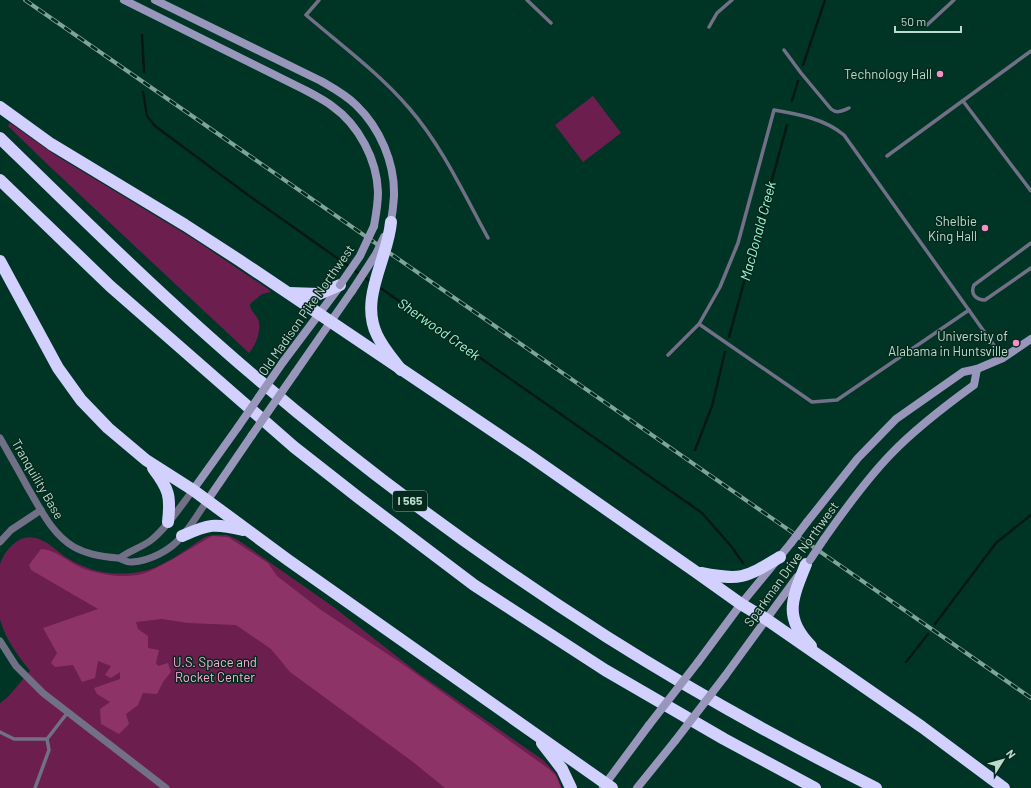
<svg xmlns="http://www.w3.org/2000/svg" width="1031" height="788" font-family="Barlow,sans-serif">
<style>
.green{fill:#6c1f4e}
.forest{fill:#8d3368}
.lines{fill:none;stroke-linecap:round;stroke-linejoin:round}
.stream{stroke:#071812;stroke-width:2.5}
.service{stroke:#717087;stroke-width:3.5}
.minor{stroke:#717087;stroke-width:7}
.secondary{stroke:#9896bb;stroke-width:8}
.motorway{stroke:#d2d0fe;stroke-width:12}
.rail-casing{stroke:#7fa597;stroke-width:4}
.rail{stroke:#05291d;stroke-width:2.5;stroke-dasharray:8;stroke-linecap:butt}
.secondary-bridge{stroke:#9896bb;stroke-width:8}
.motorway-bridge{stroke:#d2d0fe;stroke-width:12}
.poi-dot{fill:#f98fc9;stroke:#05291d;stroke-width:1.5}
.labels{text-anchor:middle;stroke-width:3;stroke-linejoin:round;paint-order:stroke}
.shield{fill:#05291d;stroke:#85a698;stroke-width:1}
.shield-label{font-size:12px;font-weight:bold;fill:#bcdbcd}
.poi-label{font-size:13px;fill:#bcdbcd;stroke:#05291d;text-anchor:end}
.street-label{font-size:13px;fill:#bcdbcd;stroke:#05291d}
.park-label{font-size:13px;fill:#faafd6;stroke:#05291d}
.water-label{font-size:14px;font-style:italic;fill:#a0f9d5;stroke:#05291d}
</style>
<rect width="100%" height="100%" fill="#003525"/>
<g class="green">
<path d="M593,96L621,133L583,162L555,125Z"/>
<path d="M10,123L55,155L192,238L268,289L271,292L262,294L250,304C250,310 255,314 258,319C262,330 256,345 249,353L46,163L8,126Z"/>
<path d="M213,535H227L238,540L335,608L418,673L543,760L556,774L562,788H0V703L8,697L30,671C21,659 11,647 5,633C3,629 1,623 0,619C0,608 0,596 0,586C0,579 0,571 0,564C3,554 13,541 24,538C42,533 55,551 69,559C74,562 80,565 85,567C102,574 120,575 139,572C163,568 185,550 205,537Z"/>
</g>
<path class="forest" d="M212,536L228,537L268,563L277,576L321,610L401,663L549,769L556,776L561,788H445L413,762L290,672L271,649L236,625L188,623L162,619L136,622L138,629L148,636V648L159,650L156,663L158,666L168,663L171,672L163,682L157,694L143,693L138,705L126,714L129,724L119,734L101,724L100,709L110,702L97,694L94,688L120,679V672L111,678L105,675L111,666L98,661L95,678L82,682L73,665L55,667L51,663L57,653L43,628L98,609L31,570L29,565L41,549C56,550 68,562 82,568C102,575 128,580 148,572C170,562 191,548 212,536Z"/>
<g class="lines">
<g class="stream">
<path d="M142,35L144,72"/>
<path d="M803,65L825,0"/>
<path d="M143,92L147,116L155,126L248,195L371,282"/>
<path d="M792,101L798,81"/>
<path d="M379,287L702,513L731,546L743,563"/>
<path d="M729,337L787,125"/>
<path d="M695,450L712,406L725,352"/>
<path d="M935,624L996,543L1031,515"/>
<path d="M906,662L928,634"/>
</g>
<g class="service">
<path d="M319,0L306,15C341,45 379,73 409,108C442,146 464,194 488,238"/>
<path d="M527,0L551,23"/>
<path d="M927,25L954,0"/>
<path d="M709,27L717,13L732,0"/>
<path d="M784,50L801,73L831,109C837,114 842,111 849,108"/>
<path d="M963,101L1031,191"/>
<path d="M887,156L1031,51"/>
<path d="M1031,243L974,285C970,294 976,300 985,300L1031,268"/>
<path d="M699,324L812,402L837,400L969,310"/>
<path d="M668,355L699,324L720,287L738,243L774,110C798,114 825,119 844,135L1003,358"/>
<path d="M0,732L14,739H47"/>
<path d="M35,788L49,750L47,739L68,712"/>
</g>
<g class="minor">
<path d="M0,438C9,454 19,471 28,488C41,510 52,534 74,547C88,555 103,557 118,558C123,559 127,563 132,562C150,561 171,550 182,536C192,525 199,512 207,501"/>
<path d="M0,542L11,530L41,510"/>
<path d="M120,558C129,551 140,548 150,541C165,530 181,506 193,490"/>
<path d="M0,641L16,666L43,693L166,788"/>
</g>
<g class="secondary">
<path d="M124,0L305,90C314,95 324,100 332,106C359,125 377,160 378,192C378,204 376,215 374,226"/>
<path d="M155,0L321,81C333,88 346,95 356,105C380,128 395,163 394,196C393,206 393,217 389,226"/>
<path d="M283,362L340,286"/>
<path d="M295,373L352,291"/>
<path d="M193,490L238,427"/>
<path d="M207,501L252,435"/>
<path d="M807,522L858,458L896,419L963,372L977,369L1003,358L1031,339"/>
<path d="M824,539C845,509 866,480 891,454C916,428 945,406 974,385L977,369"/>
<path d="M698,662L741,604L791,543"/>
<path d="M725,676L797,577"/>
<path d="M603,787L649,725"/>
<path d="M637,788L675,741"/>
</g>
<g class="motorway">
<path d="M0,107L51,144L185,225L239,260L530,456L696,572L741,604L766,619L922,727L1004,788"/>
<path d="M0,138C83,219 165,300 253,375C365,471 483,558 607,637C694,692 784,742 876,788"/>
<path d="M0,180L110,286L294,447L359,498L474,585L605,670L724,739L815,788"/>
<path d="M0,261L58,368L81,400L108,428L146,460L193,490L288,560L612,788"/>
<path d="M289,293L319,294L340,285"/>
<path d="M153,468C169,489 171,496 168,522"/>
<path d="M182,536C209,524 214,523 243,530"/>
<path d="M806,564C793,597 782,617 811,646"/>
<path d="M701,573C741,581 745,578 780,557"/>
<path d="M542,743L562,769L571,788"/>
</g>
<g class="rail-casing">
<path id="rail" d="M25,0L1031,698"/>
</g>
<use href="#rail" class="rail"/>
<g class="secondary-bridge">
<path d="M340,285L360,256L374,226"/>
<path d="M352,291L376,254L384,237"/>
<path d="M238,427L283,362"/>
<path d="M252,435L295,373"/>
<path d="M791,543L807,522"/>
<path d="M810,560L824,539"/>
<path d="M649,725L698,662"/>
<path d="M675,741L725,676"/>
</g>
<path class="motorway-bridge" d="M391,222C388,259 359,298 377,335C383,348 393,359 401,370"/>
</g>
<g class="poi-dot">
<circle cx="940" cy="74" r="4"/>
<circle cx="985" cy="228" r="4"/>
<circle cx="1016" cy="343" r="4"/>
</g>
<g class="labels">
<rect class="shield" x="393" y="491" width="34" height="20" rx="3"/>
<g class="shield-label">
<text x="410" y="505">I 565</text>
</g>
<g class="poi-label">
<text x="932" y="79">Technology Hall</text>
<text x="977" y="226">Shelbie<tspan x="977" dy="15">King Hall</tspan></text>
<text x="1008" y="341">University of<tspan x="1008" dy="15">Alabama in Huntsville</tspan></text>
</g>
<g class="street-label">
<text transform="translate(306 310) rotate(-55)" y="5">Old Madison Pike Northwest</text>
<text transform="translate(38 479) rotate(60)" y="5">Tranquility Base</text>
<text transform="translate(791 564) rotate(-54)" y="5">Sparkman Drive Northwest</text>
</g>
<g class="park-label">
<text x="215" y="667">U.S. Space and<tspan x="215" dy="15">Rocket Center</tspan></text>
</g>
<g class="water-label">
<text transform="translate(758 231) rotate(-75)" y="5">MacDonald Creek</text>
<text transform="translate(439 329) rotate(35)" y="5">Sherwood Creek</text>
</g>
</g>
<g transform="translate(1003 760) rotate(53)" stroke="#05291d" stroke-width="3" paint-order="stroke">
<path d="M0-3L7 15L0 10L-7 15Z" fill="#bcdbcd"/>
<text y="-6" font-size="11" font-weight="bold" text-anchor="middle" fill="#bcdbcd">N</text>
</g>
<path d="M895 26v6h66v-6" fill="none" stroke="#bcdbcd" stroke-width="2"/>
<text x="901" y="26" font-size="12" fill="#bcdbcd" stroke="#05291d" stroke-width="3" paint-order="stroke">50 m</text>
</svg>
